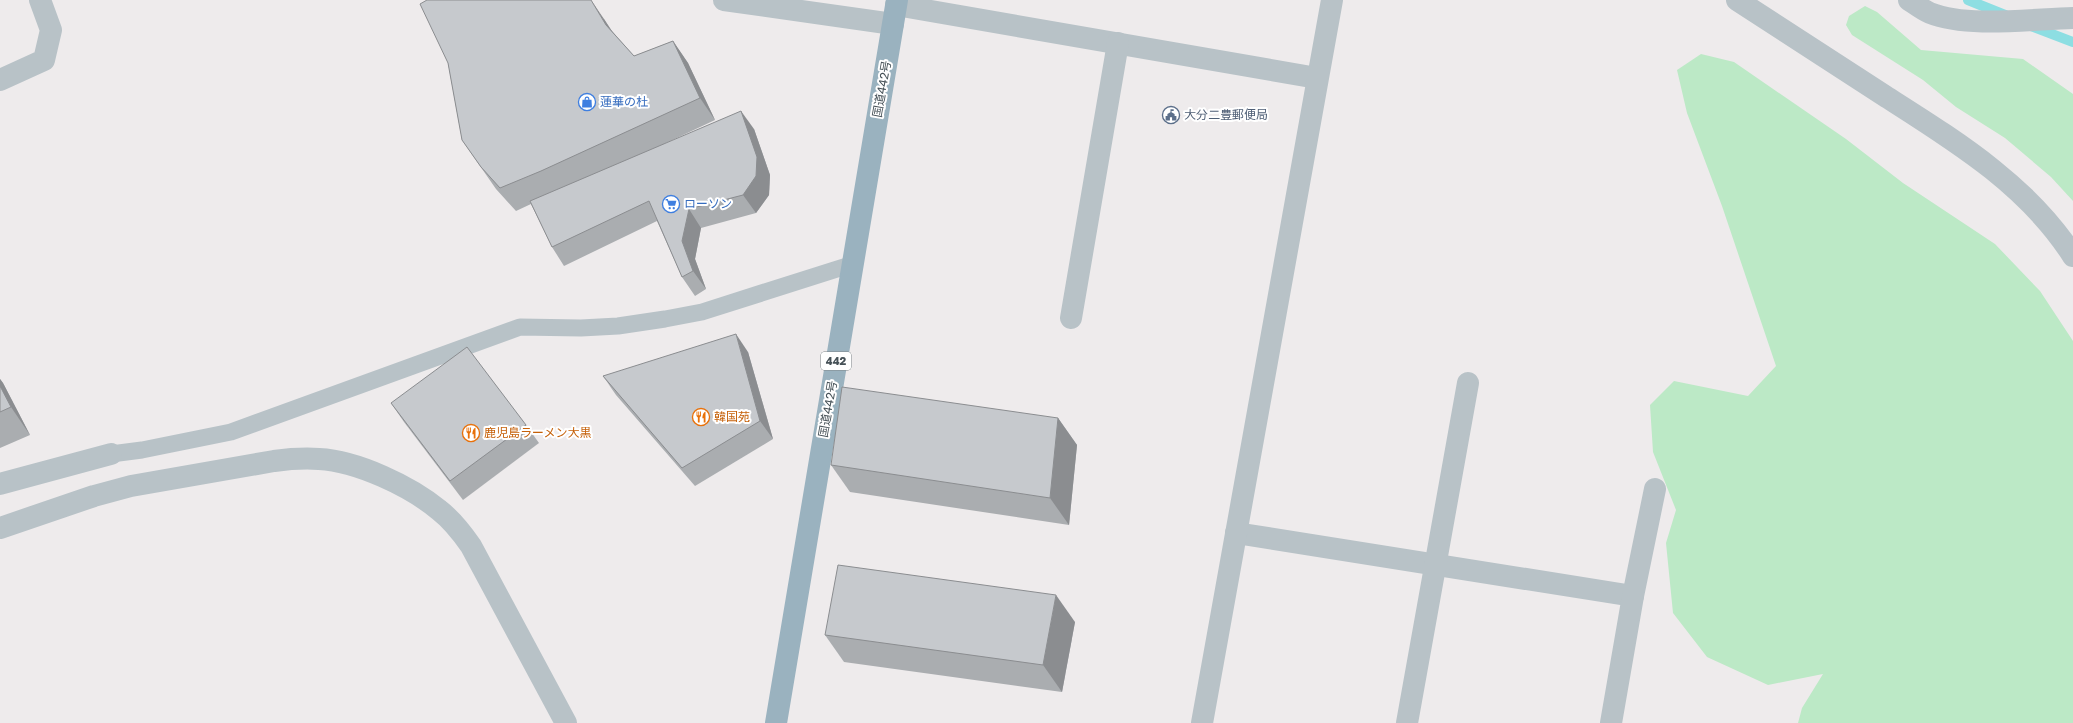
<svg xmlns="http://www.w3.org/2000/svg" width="2073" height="723" font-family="'Golos Text','Noto Sans JP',sans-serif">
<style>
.green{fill:#bce9c6}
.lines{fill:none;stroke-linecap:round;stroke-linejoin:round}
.stream{stroke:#8ddee2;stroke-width:10}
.service{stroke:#b8c2c7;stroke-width:17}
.minor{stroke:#b8c2c7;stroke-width:22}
.tertiary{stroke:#b8c2c7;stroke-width:22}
.trunk{stroke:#9ab2bf;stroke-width:22}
.wall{fill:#aaadb0}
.shaded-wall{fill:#8b8d90}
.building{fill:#c6c9cd;stroke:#8b8d90}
.labels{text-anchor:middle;stroke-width:4;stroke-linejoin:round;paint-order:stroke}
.shield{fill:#fff;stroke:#7e8589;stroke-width:1}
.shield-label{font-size:11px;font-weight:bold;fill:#465157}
.street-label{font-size:12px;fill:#465157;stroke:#fff}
.shop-label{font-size:12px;fill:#366cbe;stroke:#fff;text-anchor:start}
.service-label{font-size:12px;fill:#4e5e75;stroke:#fff;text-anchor:start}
.food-label{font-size:12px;fill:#c56008;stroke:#fff;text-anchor:start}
</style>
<rect width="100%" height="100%" fill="#eeebec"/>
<g class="green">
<path d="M1865,6L1877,12L1921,50L2023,59L2073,94V201L2051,177L2005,138L1956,107L1923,80L1852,35L1846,25L1849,16Z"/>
<path d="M1701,54L1734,62L1846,139L1903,183L1995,244L2040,291L2073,341V723H1798L1802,708L1823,674L1768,685L1707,657L1673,613L1666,543L1676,510L1653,452L1650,405L1674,381L1748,396L1776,366L1722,206L1687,113L1677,70Z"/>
</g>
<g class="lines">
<g class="stream">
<path d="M1968,0L2005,15"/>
<path d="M2031,26L2073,42"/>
</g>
<path class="service" d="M111,454L142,450L231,432L520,327L581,328L618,326L665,319L702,312L853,264"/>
<g class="minor">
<path d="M1909,0C1915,4 1923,10 1930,13C1967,28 2032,19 2073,18"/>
<path d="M896,5L1317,78"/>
<path d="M0,80L44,60L51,30L40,0"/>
<path d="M1071,318L1118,43"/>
<path d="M0,484L111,454"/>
<path d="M1236,533L1633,596"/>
<path d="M1202,723L1332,0"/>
<path d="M1407,723L1468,383"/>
<path d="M1611,723L1633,596L1655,489"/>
</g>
<g class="tertiary">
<path d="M724,0L893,24"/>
<path d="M1737,0C1786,32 1835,64 1885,96C1954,140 2028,185 2073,256"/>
<path d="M0,528L94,496L131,486L274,461C289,459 304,458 319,459C357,461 410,486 439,510C452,520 462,533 471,546L566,723"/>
</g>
<path class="trunk" d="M776,723L897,0"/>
</g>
<g class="wall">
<path d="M604,19L612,31L634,56L673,41L688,63L715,120L664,144L754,129L770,175L769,195L756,213L701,228L695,259L706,289L695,296L682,277L657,221L564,266L552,247L531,204L516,211L496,189L462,140L448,63Z"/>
<path d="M748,352L773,439L695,486L616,395L603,376Z"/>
<path d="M0,379L3,383L30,435L0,448Z"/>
<path d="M391,403L526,425L539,443L463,500L404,422Z"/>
<path d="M1058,418L1077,445L1069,525L850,492L831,465Z"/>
<path d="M1075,622L1062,692L844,662L825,635Z"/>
</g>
<g class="shaded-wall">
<path d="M591,0L604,19L622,47L606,25Z"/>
<path d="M673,41L688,63L715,120L700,98Z"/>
<path d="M741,111L754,129L770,175L769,195L756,213L743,195Z"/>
<path d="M689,209L701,228L695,259L706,289L693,271L682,241Z"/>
<path d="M736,334L748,352L773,439L760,421Z"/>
<path d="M0,379L3,383L30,435L11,407L0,386Z"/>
<path d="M1058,418L1077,445L1069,525L1050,498Z"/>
<path d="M1056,595L1075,622L1062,692L1043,665Z"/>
</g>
<g class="building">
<path d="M427,0H591L606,25L634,56L673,41L700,98L541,171L500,188L481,167L462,140L448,63L420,4Z"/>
<path d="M741,111L757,157L756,176L743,195L689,209L682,241L693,271L682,277L649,201L552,247L530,201Z"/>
<path d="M736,334L760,421L682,468L603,376Z"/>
<path d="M467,347L526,425L450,481L391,403Z"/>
<path d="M0,386L11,407L0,412Z"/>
<path d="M842,387L1058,418L1050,498L831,465Z"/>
<path d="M838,565L1056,595L1043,665L825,635Z"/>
</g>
<defs>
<g id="shop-ring" transform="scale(0.9)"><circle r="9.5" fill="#fff" stroke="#3f7fe0" stroke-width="1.5"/><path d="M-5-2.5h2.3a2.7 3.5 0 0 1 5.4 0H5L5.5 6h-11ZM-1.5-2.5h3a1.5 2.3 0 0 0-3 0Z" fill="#3f7fe0"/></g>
<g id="civic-ring" transform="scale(0.9)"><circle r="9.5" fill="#fff" stroke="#5c6f8a" stroke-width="1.5"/><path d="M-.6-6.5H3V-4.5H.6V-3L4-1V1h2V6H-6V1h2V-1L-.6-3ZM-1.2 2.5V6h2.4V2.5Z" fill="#5c6f8a"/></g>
<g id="supermarket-ring" transform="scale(0.9)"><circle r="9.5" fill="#fff" stroke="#3f7fe0" stroke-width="1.5"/><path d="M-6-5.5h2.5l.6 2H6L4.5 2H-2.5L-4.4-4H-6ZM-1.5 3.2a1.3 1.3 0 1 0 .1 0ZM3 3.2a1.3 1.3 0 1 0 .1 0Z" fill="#3f7fe0"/></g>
<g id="restaurant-ring" transform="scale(0.9)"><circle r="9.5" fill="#fff" stroke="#e8710a" stroke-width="1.5"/><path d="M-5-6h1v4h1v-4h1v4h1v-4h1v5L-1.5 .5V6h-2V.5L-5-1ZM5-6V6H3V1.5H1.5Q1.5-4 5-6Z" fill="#e8710a"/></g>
</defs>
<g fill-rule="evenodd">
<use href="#shop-ring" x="587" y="102"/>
<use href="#civic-ring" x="1171" y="115"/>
<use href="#supermarket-ring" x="671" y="204"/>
<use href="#restaurant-ring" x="701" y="417"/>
<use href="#restaurant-ring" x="471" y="433"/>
</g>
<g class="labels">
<rect class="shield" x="821" y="352" width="30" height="18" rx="3"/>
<g class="shield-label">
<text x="836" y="365">442</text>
</g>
<g class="street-label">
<text transform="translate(882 89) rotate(-80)" y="4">国道442号</text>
<text transform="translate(828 409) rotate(-80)" y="4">国道442号</text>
</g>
<g class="shop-label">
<text x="600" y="106">蓮華の杜</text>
<text x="684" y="208">ローソン</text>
</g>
<g class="service-label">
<text x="1184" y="119">大分二豊郵便局</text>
</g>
<g class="food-label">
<text x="714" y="421">韓国苑</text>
<text x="484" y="437">鹿児島ラーメン大黒</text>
</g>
</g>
</svg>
